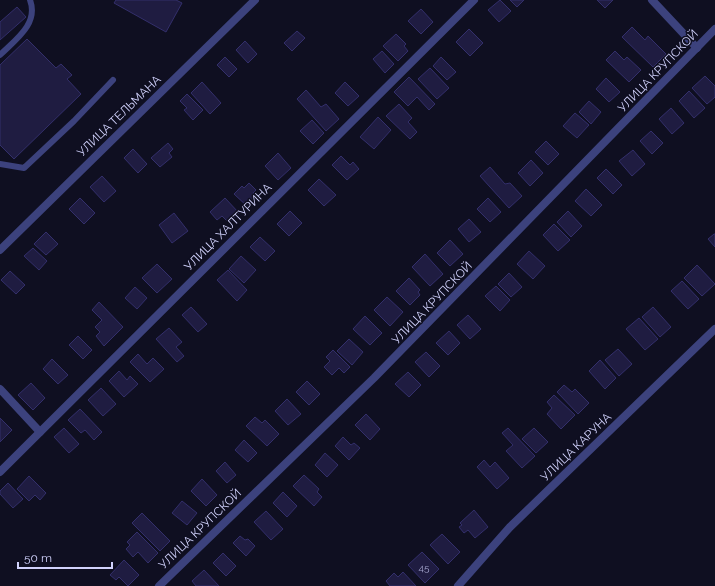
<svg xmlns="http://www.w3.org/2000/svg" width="715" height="586" font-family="Raleway,sans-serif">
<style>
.building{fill:#1f1c41;stroke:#332f6b}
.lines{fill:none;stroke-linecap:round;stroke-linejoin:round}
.service{stroke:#3c427d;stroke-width:6}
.minor{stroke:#3c427d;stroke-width:8}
.labels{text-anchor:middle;stroke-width:3;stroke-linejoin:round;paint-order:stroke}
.number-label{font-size:10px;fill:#a4a4cd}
.street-label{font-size:12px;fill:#d1d2fc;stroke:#0f0f21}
</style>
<rect width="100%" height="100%" fill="#0f0f21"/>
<g class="building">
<path d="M116,0H176L182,3L166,32L114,3Z"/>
<path d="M500,0L511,11L499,22L488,10Z"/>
<path d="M510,0H524L517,7Z"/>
<path d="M597,0H613L605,8Z"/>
<path d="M17,7L26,17L0,40V22Z"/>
<path d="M421,9L433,22L421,34L408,21Z"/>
<path d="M632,27L645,40L648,36L666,54L653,67L622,37Z"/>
<path d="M469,29L483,43L470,56L456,42Z"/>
<path d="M297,31L305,38L292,51L284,43Z"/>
<path d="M396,34L406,44L404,46L408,51L398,61L383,46Z"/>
<path d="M27,39L56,68L61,64L72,75L67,79L81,94L14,159L0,145V65Z"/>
<path d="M245,41L257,54L248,63L236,50Z"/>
<path d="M382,51L394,64L385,73L373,59Z"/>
<path d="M615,51L624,60L627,57L641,70L629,82L606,60Z"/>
<path d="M225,57L237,69L229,77L217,65Z"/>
<path d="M441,57L456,72L447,80L433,66Z"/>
<path d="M430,68L449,88L437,99L418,79Z"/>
<path d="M705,76L715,86V97L707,104L692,88Z"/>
<path d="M409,77L435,104L429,110L417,97L408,106L394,92Z"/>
<path d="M606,78L620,92L609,102L596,89Z"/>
<path d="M202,82L221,103L210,114L191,93Z"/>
<path d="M345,82L359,96L348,106L335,93Z"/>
<path d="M306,90L321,107L326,104L339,119L326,131L297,99Z"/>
<path d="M689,91L705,108L694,118L679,101Z"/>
<path d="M187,94L203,110L193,120L184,110L187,108L180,101Z"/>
<path d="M589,101L601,112L591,124L579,112Z"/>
<path d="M399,104L412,118L408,122L417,132L410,139L386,116Z"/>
<path d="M671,108L684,123L672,134L659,119Z"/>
<path d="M575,113L589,125L577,138L563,126Z"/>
<path d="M378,117L391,130L374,149L360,137Z"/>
<path d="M312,120L324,133L313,144L300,131Z"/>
<path d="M651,131L663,143L652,154L640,141Z"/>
<path d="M546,141L559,154L548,165L535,152Z"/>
<path d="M168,143L173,149L169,153L172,157L160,167L151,158Z"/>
<path d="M133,149L147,164L138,173L124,158Z"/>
<path d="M633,150L645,164L632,176L619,161Z"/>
<path d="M278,153L291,168L278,180L265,166Z"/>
<path d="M341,156L350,165L353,162L359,169L347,180L332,165Z"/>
<path d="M531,160L543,173L530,186L518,173Z"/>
<path d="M490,167L505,184L510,183L522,196L509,208L480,176Z"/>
<path d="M606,169L622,185L613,194L597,178Z"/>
<path d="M102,176L116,191L104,202L90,187Z"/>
<path d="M319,179L336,195L324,206L308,190Z"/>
<path d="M249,183L256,190L253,193L257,197L248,207L234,194L242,186L244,188Z"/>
<path d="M586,189L602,205L591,216L575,201Z"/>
<path d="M80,198L95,213L84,224L69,209Z"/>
<path d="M225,198L239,213L229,223L222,216L217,220L210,212Z"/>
<path d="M488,198L501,212L490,222L477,209Z"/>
<path d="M290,211L302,223L289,236L277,224Z"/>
<path d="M568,211L582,226L571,237L557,222Z"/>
<path d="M174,213L188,231L172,243L159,225Z"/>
<path d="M469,219L481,232L469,242L458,229Z"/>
<path d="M554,224L570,240L558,251L543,235Z"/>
<path d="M46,232L58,244L46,255L34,244Z"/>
<path d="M714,234H715V247L708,239Z"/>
<path d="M260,237L275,251L265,261L250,247Z"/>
<path d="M450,240L463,254L450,266L437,253Z"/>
<path d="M33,248L47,261L39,270L24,256Z"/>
<path d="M529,251L545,266L533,279L517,264Z"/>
<path d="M425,254L443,274L430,286L412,267Z"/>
<path d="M241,256L256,270L244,283L229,269Z"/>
<path d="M157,264L172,279L157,293L142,278Z"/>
<path d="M697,265L715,284L702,296L684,278Z"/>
<path d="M228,270L247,290L237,301L217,280Z"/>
<path d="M10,271L25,285L16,294L1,280Z"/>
<path d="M509,273L522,287L511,297L498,284Z"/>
<path d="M409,278L420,290L418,292L420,295L410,305L396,291Z"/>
<path d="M682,281L699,299L688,309L671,291Z"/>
<path d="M496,286L510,300L500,311L485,296Z"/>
<path d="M135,287L147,298L137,309L125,298Z"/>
<path d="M387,297L403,312L390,326L374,310Z"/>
<path d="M99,302L123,327L104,346L96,336L100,332L95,327L102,320L92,310Z"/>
<path d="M191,307L207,324L198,332L182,315Z"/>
<path d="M653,307L671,327L660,337L642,317Z"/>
<path d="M468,315L481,329L470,339L457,325Z"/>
<path d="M365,316L382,333L370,345L353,329Z"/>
<path d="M639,318L658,339L645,350L626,329Z"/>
<path d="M169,328L182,342L176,347L184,356L177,362L156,339Z"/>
<path d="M449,331L460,343L448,355L436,343Z"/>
<path d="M78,336L92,350L83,359L69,345Z"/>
<path d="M349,339L363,352L352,365L337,351Z"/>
<path d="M618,349L632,364L619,376L605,360Z"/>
<path d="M333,350L350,367L344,373L339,368L332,375L324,367L330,361L326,357Z"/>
<path d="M426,352L440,366L429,377L415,362Z"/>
<path d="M138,354L147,364L153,358L164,369L150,382L130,362Z"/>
<path d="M52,359L68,375L58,384L43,369Z"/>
<path d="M600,360L616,378L605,389L589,371Z"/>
<path d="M119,371L127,380L130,376L138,384L124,397L109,381Z"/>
<path d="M408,372L421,385L409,397L395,384Z"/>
<path d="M307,381L320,394L309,405L296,392Z"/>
<path d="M31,383L45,398L33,410L18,395Z"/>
<path d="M564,385L572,392L575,389L589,403L578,414L557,392Z"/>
<path d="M101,388L116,404L103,416L88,400Z"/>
<path d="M554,395L575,415L561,429L547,414L552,408L547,402Z"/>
<path d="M287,399L301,414L288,425L275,411Z"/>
<path d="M80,409L102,432L94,440L85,430L81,433L68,420Z"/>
<path d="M366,414L380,429L370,440L355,425Z"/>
<path d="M255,417L262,423L265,420L279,434L267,446L246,426Z"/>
<path d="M0,418L12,430L0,442Z"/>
<path d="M64,428L79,444L69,453L54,437Z"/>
<path d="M508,428L535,456L522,468L506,451L513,445L502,433Z"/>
<path d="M534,428L548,442L536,453L522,439Z"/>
<path d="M343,437L351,445L354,443L360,448L349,460L335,446Z"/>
<path d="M244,440L257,453L248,462L235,450Z"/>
<path d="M325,453L338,465L327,477L315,465Z"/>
<path d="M484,460L490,467L495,462L509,478L497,489L477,467Z"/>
<path d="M225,462L236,475L227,483L216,471Z"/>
<path d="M304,475L319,489L317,492L322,497L314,506L293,486Z"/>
<path d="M29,476L46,493L40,500L35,495L29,501L17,489Z"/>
<path d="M202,479L217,495L206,506L191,491Z"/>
<path d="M8,483L23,499L13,508L0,494V491Z"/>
<path d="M283,492L297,506L287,517L273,503Z"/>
<path d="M182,501L197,513L187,525L172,513Z"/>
<path d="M474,510L488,527L475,538L468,530L464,533L459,527L462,525L460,523Z"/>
<path d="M266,511L283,529L271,540L254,522Z"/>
<path d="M142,513L170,541L160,551L132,523Z"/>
<path d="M137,532L158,553L148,563L138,552L133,557L126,549L130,545L127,542Z"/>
<path d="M442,534L460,552L448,564L430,545Z"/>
<path d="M240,536L245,540L248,539L255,546L246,556L233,543Z"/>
<path d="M422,552L439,569L425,583L408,565Z"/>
<path d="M223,553L236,566L226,576L213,563Z"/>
<path d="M124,560L139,575L128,586L119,577L116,580L110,575Z"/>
<path d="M204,570L219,586H196L192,581Z"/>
<path d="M403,572L416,586H390L386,581L394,573L398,577Z"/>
</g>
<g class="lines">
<g class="service">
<path d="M0,55C15,40 39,24 30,0"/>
<path d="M0,164L24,168L74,121L113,80"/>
</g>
<g class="minor">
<path d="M652,0L697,48"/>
<path d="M0,250L255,0"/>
<path d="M0,389L40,432"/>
<path d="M0,472L474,0"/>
<path d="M159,586L374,378L715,29"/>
<path d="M458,586L510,527L715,329"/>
</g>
</g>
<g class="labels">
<g class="number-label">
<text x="424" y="571">45</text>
</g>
<g class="street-label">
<text transform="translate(658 71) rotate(-46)" y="4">УЛИЦА КРУПСКОЙ</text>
<text transform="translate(119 116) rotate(-44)" y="4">УЛИЦА ТЕЛЬМАНА</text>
<text transform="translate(228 227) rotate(-45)" y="4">УЛИЦА ХАЛТУРИНА</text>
<text transform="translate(432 303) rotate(-46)" y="4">УЛИЦА КРУПСКОЙ</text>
<text transform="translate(576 447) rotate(-44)" y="4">УЛИЦА КАРУНА</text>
<text transform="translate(200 529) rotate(-44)" y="4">УЛИЦА КРУПСКОЙ</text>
</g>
</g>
<path d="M18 562v6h94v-6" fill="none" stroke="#d1d2fc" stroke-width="2"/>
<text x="24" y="562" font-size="12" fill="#d1d2fc" stroke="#0f0f21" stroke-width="3" paint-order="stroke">50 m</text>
</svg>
